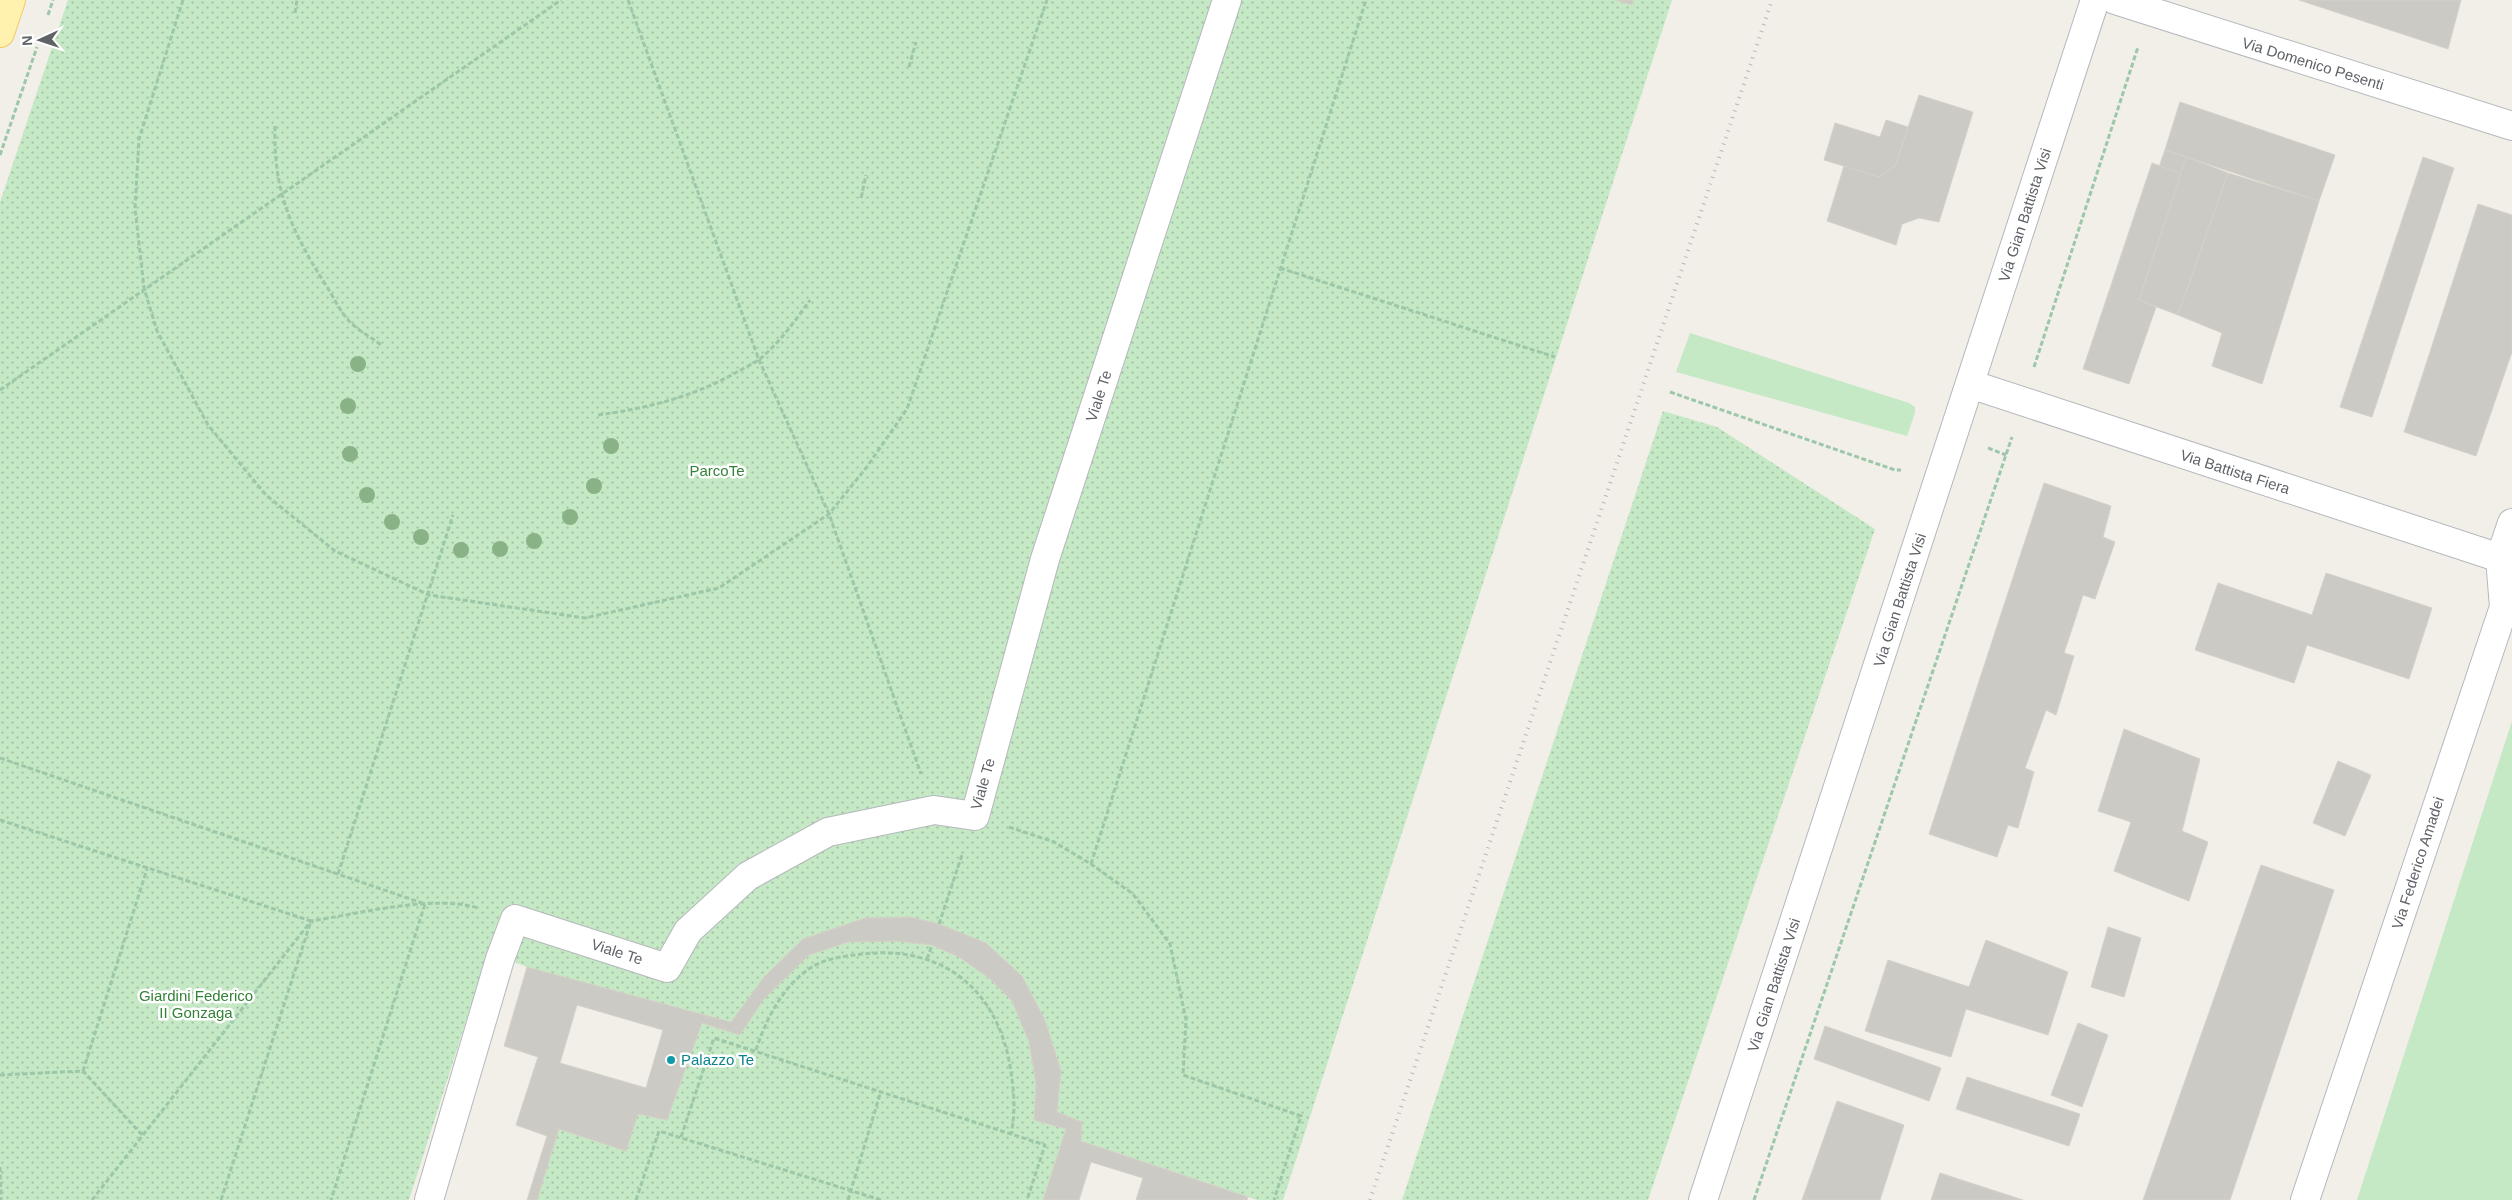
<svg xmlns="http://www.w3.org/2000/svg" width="2512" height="1200" font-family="Helvetica,sans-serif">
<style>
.grass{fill:#c5e8c5}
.park{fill:url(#park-dots)}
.building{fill:#cccac5;stroke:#d6d1c6;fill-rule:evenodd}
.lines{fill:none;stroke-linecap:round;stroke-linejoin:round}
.minor-casing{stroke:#b5b8bc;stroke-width:30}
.major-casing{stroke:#f2c960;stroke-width:30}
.path{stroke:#9cc7a9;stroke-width:3;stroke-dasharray:5 2.5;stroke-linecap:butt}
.minor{stroke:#fff;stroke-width:28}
.major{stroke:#fff2af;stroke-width:28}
.rail{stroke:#b6b7b8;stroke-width:4;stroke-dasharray:1 6;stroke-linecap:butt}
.tree{fill:#89b387}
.culture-dot{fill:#0f9aa8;stroke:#fff;stroke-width:2}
.labels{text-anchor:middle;stroke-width:5;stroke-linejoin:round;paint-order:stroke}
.street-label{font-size:15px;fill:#5f6368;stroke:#fff}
.park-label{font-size:15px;fill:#348238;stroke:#fff}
.culture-label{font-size:15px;fill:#0d838f;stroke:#fff;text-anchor:start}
</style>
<defs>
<pattern id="park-dots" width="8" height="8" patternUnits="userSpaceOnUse" patternTransform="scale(1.25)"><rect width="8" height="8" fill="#c5e8c5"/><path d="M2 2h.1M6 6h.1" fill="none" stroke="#a3c0a4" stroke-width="1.8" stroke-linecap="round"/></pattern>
</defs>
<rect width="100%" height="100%" fill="#f1efe8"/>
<g class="grass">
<path d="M1690,333L1909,403L1915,407V413L1907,436L1676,372Z"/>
<path d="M2512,721V1200H2357Z"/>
</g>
<g class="park">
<path d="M68,0H1672L1283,1200H1257L1081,1141L1082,1122L1057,1112L1061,1071L1045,1020L1022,976L986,943L939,924L865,918L803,939L764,977L731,1022L527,967L488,952L409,1200H0V202Z"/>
<path d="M1663,411L1717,427L1875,529L1648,1200H1402Z"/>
<path d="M897,941L932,945L959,957L989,978L1012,1001L1029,1042L1036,1084L1034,1120L1066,1129L1043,1200H537L559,1129L638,1114L667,1120L702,1023L740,1035L764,999L809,955L848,942Z"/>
</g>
<g class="building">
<path d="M1615,0H1633L1632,5Z"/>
<path d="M2299,0H2461L2448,49Z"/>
<path d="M1919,95L1973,112L1939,222L1919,218L1902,224L1896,245L1827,221L1844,166L1879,177L1895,166Z"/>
<path d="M2180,102L2335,155L2319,201L2165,150Z"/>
<path d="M1886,120L1908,127L1895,166L1879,177L1824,160L1835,123L1880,137Z"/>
<path d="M2165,150L2186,157L2181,174L2159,167Z"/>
<path d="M2186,157L2228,173L2178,315L2139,300Z"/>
<path d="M2423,157L2454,168L2372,417L2340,407Z"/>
<path d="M2152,163L2181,174L2139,300L2156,307L2129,384L2083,369Z"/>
<path d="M2228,173L2319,201L2262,384L2212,366L2222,333L2178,315Z"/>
<path d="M2478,204L2512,215V352L2476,456L2404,432Z"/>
<path d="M2044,483L2111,506L2103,537L2115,542L2095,599L2083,595L2064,653L2074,656L2056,715L2046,710L2025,768L2034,772L2018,828L2008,825L1997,857L1929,834Z"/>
<path d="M2326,573L2432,608L2409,679L2307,645L2294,683L2195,650L2218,583L2312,615Z"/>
<path d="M2124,729L2200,759L2182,831L2208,842L2189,901L2114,871L2131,822L2098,811Z"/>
<path d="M2338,761L2371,775L2345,836L2313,823Z"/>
<path d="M2261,865L2334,890L2230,1200H2143Z"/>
<path d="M910,917L939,924L986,943L1022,976L1045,1020L1061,1071L1057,1112L1082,1122L1081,1141L1248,1197L1247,1200H1136L1143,1178L1091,1162L1079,1200H1043L1066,1129L1034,1120L1036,1084L1029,1042L1012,1001L989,978L959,957L932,945L897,941L848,942L809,955L764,999L740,1035L702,1023L667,1120L638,1114L626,1151L559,1129L537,1200H527L547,1136L516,1125L538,1057L504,1046L527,967L731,1022L764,977L803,939L865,918ZM577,1005L663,1030L646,1088L560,1063Z"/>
<path d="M2108,927L2141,938L2124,997L2091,987Z"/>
<path d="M1986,940L2068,972L2048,1035L1966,1009L1951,1057L1865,1031L1888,960L1969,987Z"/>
<path d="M2078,1023L2108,1035L2082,1107L2051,1095Z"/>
<path d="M1825,1026L1941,1068L1929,1101L1814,1059Z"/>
<path d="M1967,1077L2080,1114L2069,1146L1956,1109Z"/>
<path d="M1837,1101L1904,1125L1880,1200H1802Z"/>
<path d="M1940,1173L2023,1200H1931Z"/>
</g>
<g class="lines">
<g class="minor-casing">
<g id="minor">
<path d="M2115,0L2512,126"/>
<path d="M1970,384L2500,558"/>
<path d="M429,1200L500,959L515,919L667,968L688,931L748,876L828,832L934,810L975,816L1045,559L1227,0"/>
<path d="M1703,1200L2095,0"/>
<path d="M2305,1200L2504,607L2500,558L2512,523"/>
</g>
</g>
<g class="major-casing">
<path id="major" d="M0,33L11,0"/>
</g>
<g class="path">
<path d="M183,0L139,139L135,208L144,288L157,331L208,425L266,495L335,551L429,595L585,618L719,588L829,514L866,468L907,409L1047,0"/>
<path d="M628,0L759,360L829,514L921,774"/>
<path d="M295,13L297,0"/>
<path d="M48,15L53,0"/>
<path d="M909,67L916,42"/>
<path d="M275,126C273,192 292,232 327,287C334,298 341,313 350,322C359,331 371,337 381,345"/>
<path d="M0,155L37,47"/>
<path d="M861,198L866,175"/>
<path d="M1280,268L1555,357"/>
<path d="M2034,367L2138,47"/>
<path d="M0,390L561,0"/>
<path d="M1670,392L1895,470H1901"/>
<path d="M598,415C648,408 693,397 737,372C744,368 753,364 760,359C780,342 795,321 810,300"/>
<path d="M1988,448L2006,455"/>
<path d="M0,758L425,904L331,1200"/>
<path d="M0,820L311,921L221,1200"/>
<path d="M1009,827L1054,842L1091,864L1133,894L1170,944L1186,1020L1183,1075L1301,1116L1274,1200"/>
<path d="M1091,864L1366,0"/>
<path d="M338,874L453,515"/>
<path d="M939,924L963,852"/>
<path d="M927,959L932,945"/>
<path d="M756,1050C766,1019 783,985 812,967C827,958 845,956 863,954C942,945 997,989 1010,1066C1014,1090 1016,1111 1011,1134"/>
<path d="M83,1071L147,869"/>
<path d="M0,1075L83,1071L143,1136"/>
<path d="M681,1137L714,1038L1045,1145L1027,1200"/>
<path d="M0,1167L1,1200"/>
<path d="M92,1200L311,921C357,914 434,894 478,908"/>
<path d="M636,1200L659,1131L881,1200"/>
<path d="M848,1200L881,1091"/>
<path d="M1754,1200L2012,437"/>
</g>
<use href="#minor" class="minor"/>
<use href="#major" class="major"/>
<path class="rail" d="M1370,1200L1772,0"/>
</g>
<g class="tree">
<circle cx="358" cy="364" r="8"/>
<circle cx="348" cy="406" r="8"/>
<circle cx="611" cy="446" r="8"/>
<circle cx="350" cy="454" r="8"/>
<circle cx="594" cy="486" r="8"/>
<circle cx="367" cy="495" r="8"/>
<circle cx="570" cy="517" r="8"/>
<circle cx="392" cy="522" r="8"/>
<circle cx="421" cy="537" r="8"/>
<circle cx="534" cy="541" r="8"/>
<circle cx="500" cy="549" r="8"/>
<circle cx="461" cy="550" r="8"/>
</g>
<circle class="culture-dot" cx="671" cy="1060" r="5"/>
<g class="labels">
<g class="street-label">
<text transform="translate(2313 64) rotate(17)" y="5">Via Domenico Pesenti</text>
<text transform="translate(2025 215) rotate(-72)" y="5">Via Gian Battista Visi</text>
<text transform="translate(1099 396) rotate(-72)" y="5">Viale Te</text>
<text transform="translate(2235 472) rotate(18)" y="5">Via Battista Fiera</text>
<text transform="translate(1900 600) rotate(-72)" y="5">Via Gian Battista Visi</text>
<text transform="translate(983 784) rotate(-74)" y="5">Viale Te</text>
<text transform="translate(2418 863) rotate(-72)" y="5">Via Federico Amadei</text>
<text transform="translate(617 952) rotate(18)" y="5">Viale Te</text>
<text transform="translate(1774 985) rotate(-72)" y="5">Via Gian Battista Visi</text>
</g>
<g class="park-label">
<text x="717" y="476">ParcoTe</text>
<text x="196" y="1001">Giardini Federico<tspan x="196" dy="17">II Gonzaga</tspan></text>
</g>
<g class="culture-label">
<text x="681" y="1065">Palazzo Te</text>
</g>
</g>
<g transform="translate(40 40) rotate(267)" stroke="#ffffff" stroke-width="4" paint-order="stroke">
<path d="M0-4L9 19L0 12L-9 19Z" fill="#5f6368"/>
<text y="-8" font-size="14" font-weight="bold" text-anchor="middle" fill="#5f6368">N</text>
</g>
</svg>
